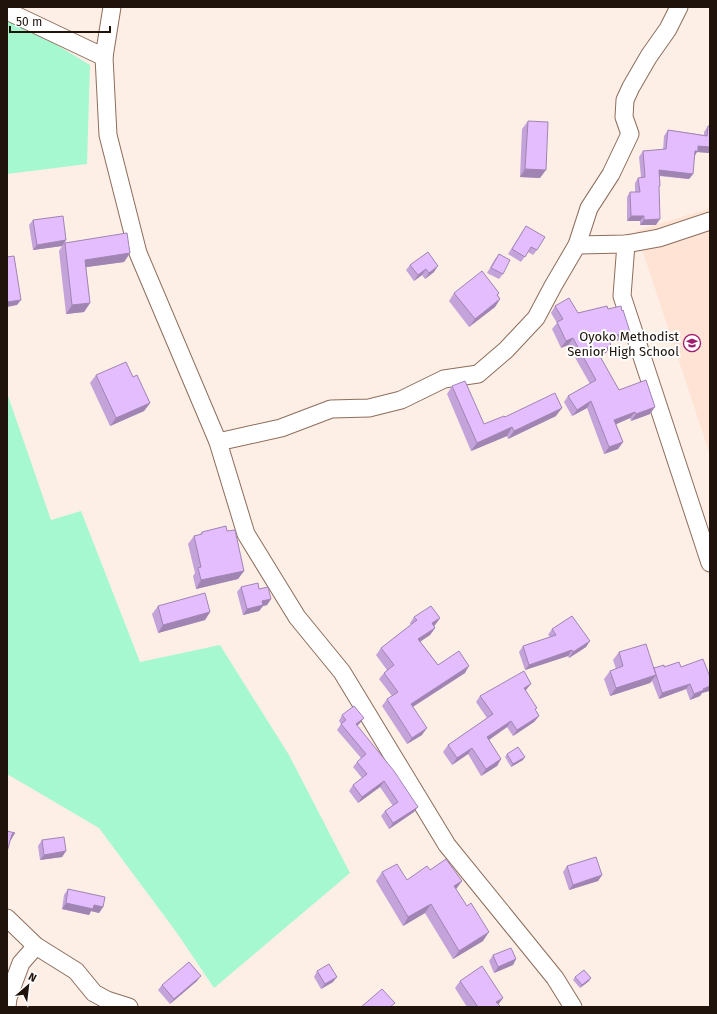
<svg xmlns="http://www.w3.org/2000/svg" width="717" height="1014" font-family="'Fira Sans',sans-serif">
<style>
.built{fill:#ffe4d6}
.green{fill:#a6f8d1}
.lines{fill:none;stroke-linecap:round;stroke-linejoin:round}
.minor-casing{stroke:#8d6d5b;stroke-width:19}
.minor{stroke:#fff;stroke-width:17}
.wall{fill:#c4a3db}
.shaded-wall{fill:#a084b2}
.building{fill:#e4bdff;stroke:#a084b2}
.labels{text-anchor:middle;stroke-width:4;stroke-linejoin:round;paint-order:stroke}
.poi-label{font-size:13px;fill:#1f130c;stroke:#fefefe;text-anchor:end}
</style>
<rect width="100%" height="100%" fill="#fdeee6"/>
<path class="built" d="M710,208V455L636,231Z"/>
<g class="green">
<path d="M7,15L90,65L87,164L7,174Z"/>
<path d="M7,393L51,520L81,511L140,662L220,645L289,755L350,873L214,988L177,933L99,828L7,774Z"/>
</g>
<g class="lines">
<g class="minor-casing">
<g id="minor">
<path d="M112,7L104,57L108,135L138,253L218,442L246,534L297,617L342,672L447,845L555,978L573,1007"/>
<path d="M7,11L104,57"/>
<path d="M626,244L622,296L710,563"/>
<path d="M577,245L626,244L659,238L710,221"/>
<path d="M218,442L281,428L331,409L369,408L401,400L444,379L478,374L506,350L536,318L553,286L577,245L589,208L611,174L630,134L624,117L625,100L631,87L649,56L668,29L679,7"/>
<path d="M7,918L36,946L76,971L94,993L107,1000L129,1007"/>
<path d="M7,1007L8,998L21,963L36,946"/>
</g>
</g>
<use href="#minor" class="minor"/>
</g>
<g class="wall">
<path d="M528,121L540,178L520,177L522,129Z"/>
<path d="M710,124V153L697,152L694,156L693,174L689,179L659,176L660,186L659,187L656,225H640V221H627V197L630,192H635V183L638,178L641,177L639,157L643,151L663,150L664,136L668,130L704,135V132L708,126H710Z"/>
<path d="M33,220L66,240L65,243L130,253L124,262L86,267L90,303L84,312L66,314L59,251L62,246L33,250L29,225Z"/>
<path d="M526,226L537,250L533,255L528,252L521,262L508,254Z"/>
<path d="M499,254L503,274L499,279L487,273L495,259Z"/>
<path d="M410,265L434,272L425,279L422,275L414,281L406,270Z"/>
<path d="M454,293H499L498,295L500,299L495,307L469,327L449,301Z"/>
<path d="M555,306L578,313L608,309L622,311L630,332L625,339L610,342L606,353L599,355L619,390L650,414L631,421L630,418L616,424L623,442L618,449L604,454L587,408L572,416L564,402L568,396L590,384L568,345L561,348L552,329L557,323L551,313Z"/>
<path d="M96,375L133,377L150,403L144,411L110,426L90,383Z"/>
<path d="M452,386L484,424L505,417L556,416L508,439L507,436L471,451L447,394Z"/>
<path d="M227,531L244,571L238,579L196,589L193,576L195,573L188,544L194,536L199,535L202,532Z"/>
<path d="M241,587L259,589L271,599L267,605L263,606L259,611L243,615L237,592Z"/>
<path d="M158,606L210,612L205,620L158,633L152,614Z"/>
<path d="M414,617L440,618L435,625L434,626L435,628L430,635L420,641L438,665L465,673L413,707L422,735L407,744L382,706L387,699L392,696L379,679L384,673L387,670L376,655L381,648L411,625L410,623Z"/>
<path d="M552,629L586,647L569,658L568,656L525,670L519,652L523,646L550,637L548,635Z"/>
<path d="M619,652L654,668L664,667H681L710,677V690L709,691L702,693L700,696L690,700L686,689L659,699L652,681L650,683L610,696L604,679L610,671L616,669L613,660Z"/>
<path d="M526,690L535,710L539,716L534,722L513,736L507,727L489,740L501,759L497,766L481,776L468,754L452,765L443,752L448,745L487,718L476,702L480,696Z"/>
<path d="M342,715L360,723L357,726L414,812L389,829L381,816L385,811L393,806L380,787L358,803L349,791L353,785L362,778L353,767L357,762L361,758L337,730L341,724L339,721Z"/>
<path d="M507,754L523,760L511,767L505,757Z"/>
<path d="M42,840L66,851L62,857L40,860L38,846Z"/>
<path d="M567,866L602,875L598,881L569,890L563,872Z"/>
<path d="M430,870L462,881L456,889L483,941L453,959L425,913L403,926L376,881L382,872L407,880Z"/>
<path d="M68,889L103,907L99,913L91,911L89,915L62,909L64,895Z"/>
<path d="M493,955L516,959L513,965L494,973L489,961Z"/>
<path d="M317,971L333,982L321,989L314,977Z"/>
<path d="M575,977L589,981L580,988L573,980Z"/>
<path d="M197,981L170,1004L158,990L162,985Z"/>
<path d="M460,981L498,1004L501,1007H467L455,988Z"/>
</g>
<g class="shaded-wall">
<path d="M698,146L710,147V153L697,152L694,157L691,156Z"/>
<path d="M525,169L546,170L540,178L520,177Z"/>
<path d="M659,170L693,174L689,179L655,175Z"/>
<path d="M631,216H644L640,221H627Z"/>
<path d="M660,219L656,225H640L644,220Z"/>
<path d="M66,240L62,246L33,250L37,245Z"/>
<path d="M130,253L124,262L80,268L85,260Z"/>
<path d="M438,266L434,272L425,279L429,273Z"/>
<path d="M426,269L422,275L414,281L418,275Z"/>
<path d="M500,299L495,307L469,327L475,319Z"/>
<path d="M21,300L17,305L7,307V302Z"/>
<path d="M90,303L84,312L66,314L72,305Z"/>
<path d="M630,332L625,339L603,344L608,337Z"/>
<path d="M573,338L568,345L561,348L566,341Z"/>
<path d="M611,346L606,353L592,358L597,351Z"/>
<path d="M591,401L587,408L572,416L577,410Z"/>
<path d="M150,403L144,411L110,426L116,418Z"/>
<path d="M655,407L650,414L631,421L636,414Z"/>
<path d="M562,408L556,416L508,439L514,431Z"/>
<path d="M635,412L630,418L610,427L614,420Z"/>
<path d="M512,427L507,436L471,451L477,443Z"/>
<path d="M623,442L618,449L604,454L609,447Z"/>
<path d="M244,571L238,579L196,589L201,580Z"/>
<path d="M271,599L267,605L263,606L259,611L243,615L247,609L262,601Z"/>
<path d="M210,612L205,620L158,633L163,625Z"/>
<path d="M440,618L435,625L428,630L432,623Z"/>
<path d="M435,628L430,635L414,646L418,639Z"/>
<path d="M590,641L586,647L569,658L573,652Z"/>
<path d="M572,650L568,656L525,670L529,665Z"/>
<path d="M469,666L465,673L406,711L411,704Z"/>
<path d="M656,675L650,683L610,696L616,688Z"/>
<path d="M531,684L526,690L520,694L524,688Z"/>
<path d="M690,684L686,689L659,699L662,693Z"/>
<path d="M710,686V690L709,691L702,693L700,696L690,700L694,694L703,689Z"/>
<path d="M539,716L534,722L513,736L517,730Z"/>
<path d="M364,718L360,723L352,730L356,724Z"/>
<path d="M511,721L507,727L483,744L487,737Z"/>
<path d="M427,728L422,735L407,744L412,738Z"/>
<path d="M472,748L468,754L452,765L457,758Z"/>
<path d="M525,757L523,760L511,767L513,764Z"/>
<path d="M501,759L497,766L481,776L486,769Z"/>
<path d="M384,781L380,787L358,803L362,797Z"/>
<path d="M418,807L414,812L389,829L393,823Z"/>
<path d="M15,833L11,840H7L12,834Z"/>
<path d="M66,851L62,857L40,860L44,855Z"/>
<path d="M602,875L598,881L569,890L573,885Z"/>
<path d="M462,881L456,889L454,886Z"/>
<path d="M66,903L94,905L103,907L99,913L91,911L89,915L62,909Z"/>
<path d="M431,904L425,913L403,926L408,917Z"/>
<path d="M489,932L483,941L453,959L459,951Z"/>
<path d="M516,959L513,965L494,973L498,967Z"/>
<path d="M201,976L197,981L170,1004L174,999Z"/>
<path d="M337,977L333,982L321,989L325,984Z"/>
<path d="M591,978L589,981L580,988L582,985Z"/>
<path d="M503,998L498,1005L496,1002Z"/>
</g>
<g class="building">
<path d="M528,121L548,122L546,170L525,169Z"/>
<path d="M708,126H710V147L698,146V151H695L693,174L659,170L660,186H659L660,219L644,220V216H631L630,192H640L638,178L645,177L643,151L666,149L668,130L707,136Z"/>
<path d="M63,216L66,240L37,245L33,220Z"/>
<path d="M526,226L545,237L537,250L531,247L525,257L512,249Z"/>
<path d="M127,233L130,253L85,260L90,303L72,305L65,243Z"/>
<path d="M428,252L438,266L429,273L426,269L418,275L410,265Z"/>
<path d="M499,254L510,260L503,274L491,268Z"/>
<path d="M14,256L21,300L7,302V257Z"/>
<path d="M482,271L499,293L497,295L500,299L475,319L454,293Z"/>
<path d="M569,298L578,313L607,306L608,309L621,306L622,311L623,310L630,332L608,337L611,346L597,351L619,390L646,380L655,407L636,414L635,412L614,420L623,442L609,447L591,401L577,410L568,396L596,380L573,338L566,341L557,322L563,319L555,306Z"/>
<path d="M126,362L133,377L137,375L150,403L116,418L96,375Z"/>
<path d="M465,381L484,424L504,416L505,417L555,393L562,408L514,431L512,427L477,443L452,386Z"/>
<path d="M226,526L227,531L235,530L244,571L201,580L198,568L201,567L194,536L202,534V532Z"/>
<path d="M258,583L259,589L268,587L271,599L262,601L263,605L247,609L241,587Z"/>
<path d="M205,593L210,612L163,625L158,606Z"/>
<path d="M431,606L440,618L432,623L435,628L418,639L438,665L459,651L469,666L411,704L427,728L412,738L387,699L398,692L384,673L394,665L381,648L417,620L414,617Z"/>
<path d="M572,616L590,641L573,652L572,650L529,665L523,646L556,635L552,629Z"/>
<path d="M646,644L656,675L616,688L610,671L623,666L619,652Z"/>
<path d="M703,659L710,677V686L703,689L704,690L694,694L690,684L662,693L654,668L664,665V667L679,662L681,667Z"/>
<path d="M524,671L531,684L524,688L537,708L535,709L539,716L517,730L511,721L487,737L501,759L486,769L472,748L457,758L448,745L493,714L480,696Z"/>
<path d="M354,706L364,718L356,724L394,771L418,807L393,823L385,811L398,802L384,781L362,797L353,785L367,774L357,762L366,754L341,724L346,720L342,715Z"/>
<path d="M518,747L525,757L513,764L507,754Z"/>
<path d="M7,831L15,833L12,834L7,852Z"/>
<path d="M64,837L66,851L44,855L42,840Z"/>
<path d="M596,857L602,875L573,885L567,866Z"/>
<path d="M446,859L462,881L454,886L467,906L471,903L489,932L459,951L431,904L408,917L382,872L397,864L407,880L427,866L430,870Z"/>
<path d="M68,889L105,897L103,907L94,905L93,909L66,903Z"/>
<path d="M511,948L516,959L498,967L493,955Z"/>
<path d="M189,962L201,976L174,999L162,985Z"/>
<path d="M329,964L337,977L325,984L317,971Z"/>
<path d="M482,966L503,998L496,1002L501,1007H478L460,981Z"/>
<path d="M584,970L591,978L582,985L575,977Z"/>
<path d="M382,989L395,1003L390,1007H361Z"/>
</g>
<defs>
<g id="school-ring" transform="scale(0.9)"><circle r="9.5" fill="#fefefe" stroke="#a01e70" stroke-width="1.5"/><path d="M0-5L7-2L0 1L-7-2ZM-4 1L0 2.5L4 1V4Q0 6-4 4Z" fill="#a01e70"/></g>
</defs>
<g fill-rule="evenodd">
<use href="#school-ring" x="692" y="343"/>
</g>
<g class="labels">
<g class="poi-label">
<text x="679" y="341">Oyoko Methodist<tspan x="679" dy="15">Senior High School</tspan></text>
</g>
</g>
<rect width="717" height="1014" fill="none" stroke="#1f130c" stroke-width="16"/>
<g transform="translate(28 986) rotate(28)" stroke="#fefefe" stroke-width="3" paint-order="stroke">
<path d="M0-3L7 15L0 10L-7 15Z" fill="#1f130c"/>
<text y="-6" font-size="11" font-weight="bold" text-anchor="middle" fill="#1f130c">N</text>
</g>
<path d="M10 26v6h100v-6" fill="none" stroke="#1f130c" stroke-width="2"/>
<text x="16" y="26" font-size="12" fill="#1f130c" stroke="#fefefe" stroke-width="3" paint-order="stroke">50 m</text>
</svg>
